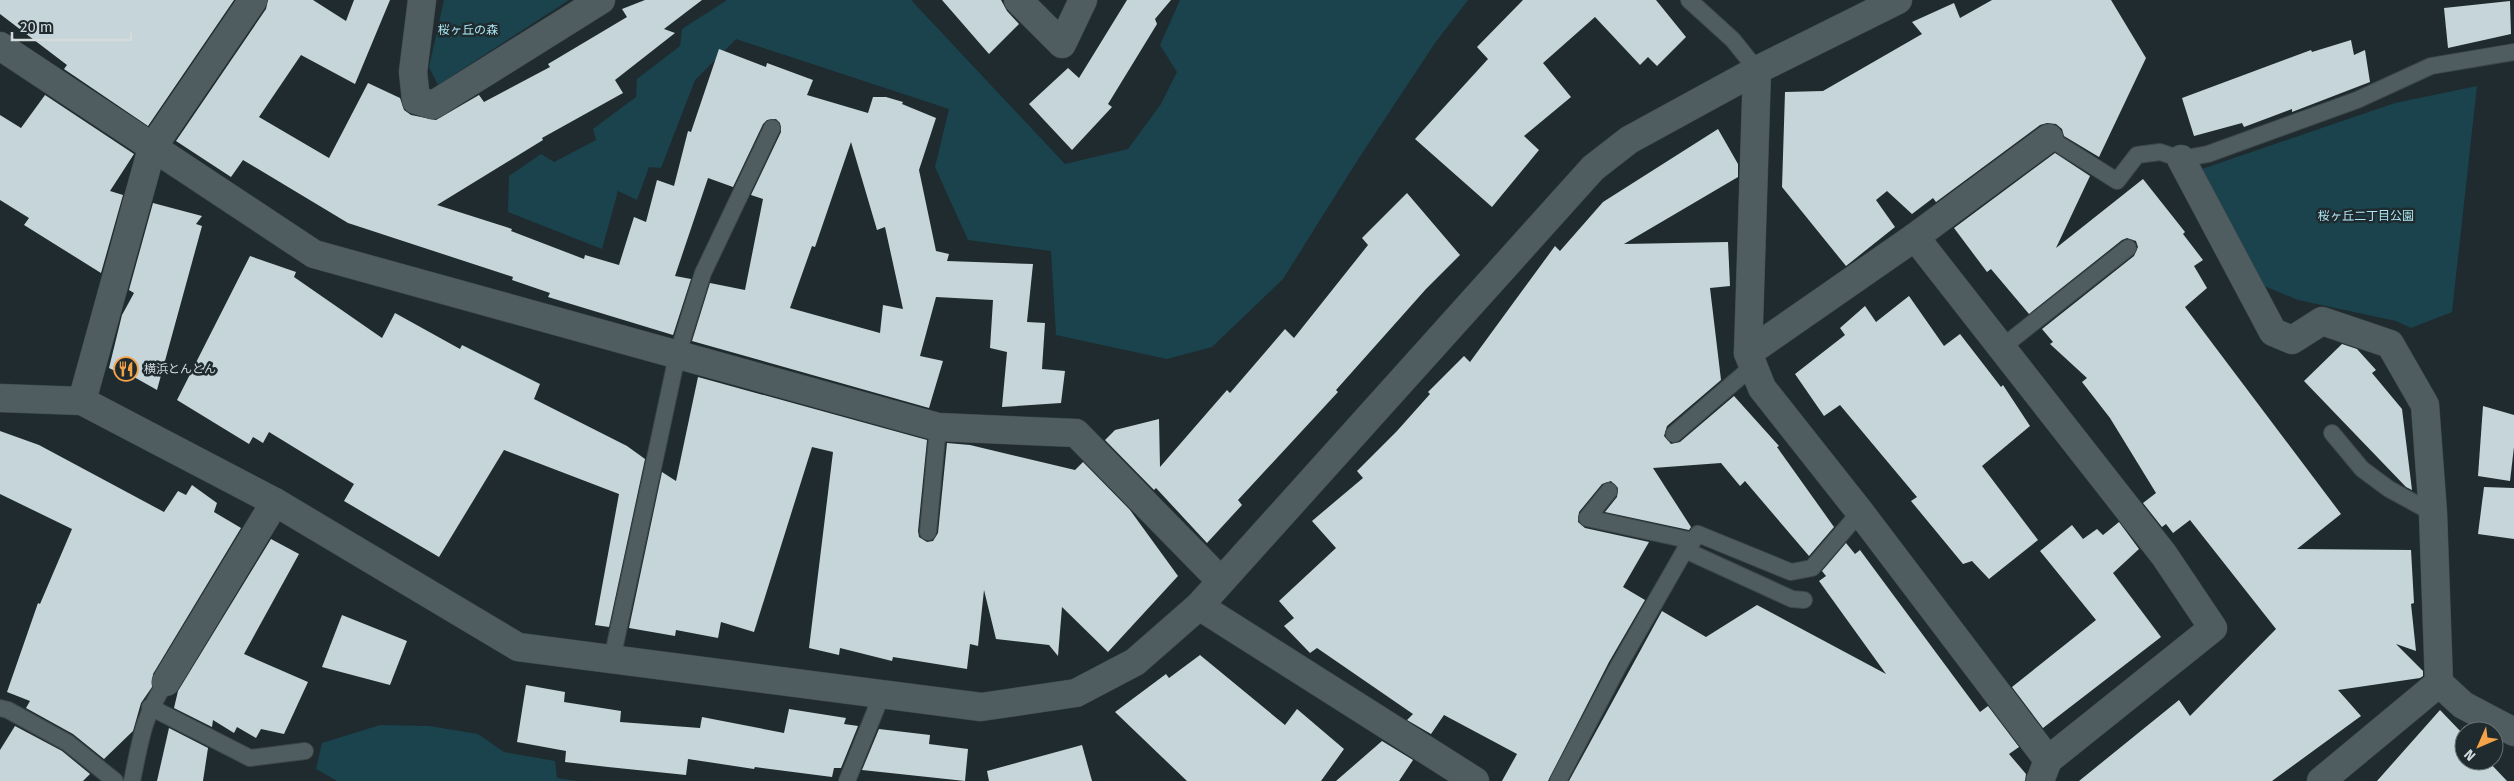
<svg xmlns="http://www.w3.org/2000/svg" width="2514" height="781" font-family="'Fira Sans','Noto Sans JP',sans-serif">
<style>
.green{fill:#1a434d}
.building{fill:#c5d5d9;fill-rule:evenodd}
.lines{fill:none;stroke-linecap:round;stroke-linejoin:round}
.lane-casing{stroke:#3d474a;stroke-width:18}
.street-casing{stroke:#3d474a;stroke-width:29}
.secondary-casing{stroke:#3d474a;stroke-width:29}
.lane{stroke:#4f5c60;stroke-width:16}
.street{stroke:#4f5c60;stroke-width:28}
.secondary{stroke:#4f5c60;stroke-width:28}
.labels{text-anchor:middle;stroke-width:5;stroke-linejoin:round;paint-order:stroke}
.park-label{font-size:12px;fill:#ace5f3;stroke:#1f2b2e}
.poi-label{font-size:12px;fill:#d3dbdd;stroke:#1f2b2e;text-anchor:start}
</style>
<rect width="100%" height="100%" fill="#1f2b2e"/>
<g class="green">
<path d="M444,0H569L438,85L429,67Z"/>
<path d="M727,0H911L1065,164L1128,149L1161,104L1177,72L1160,45L1180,0H1468L1435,43L1357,161L1283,279L1212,347L1167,359L1056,335L1051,251L968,240L935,167L949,109L736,39L695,80L661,168L649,167L637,200L618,191L602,249L508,212L509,176L541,154L554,162L596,140L593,129L636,97L637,79L680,46L682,29Z"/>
<path d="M2477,86L2452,312L2411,328L2396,321L2298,300L2264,286L2202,169L2395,103Z"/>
<path d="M380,725L429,726L478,734L504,752L555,761L557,778L577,781H337L316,769L322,743Z"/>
</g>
<g class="building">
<path d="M0,0H234L148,126L64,69L67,65L0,14Z"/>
<path d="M268,0H313L346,21L354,0H390L355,84L301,55L259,117L329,158L368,83L400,98L404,110L411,115L436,120L479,95L484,102L550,67L548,64L627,17L622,9L645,0H702L664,29L675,33L615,80L623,93L542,138L543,140L437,205L512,229L511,231L584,259L585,255L619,265L634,217L646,222L657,180L674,186L688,131L691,132L719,49L766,67L767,63L813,80L807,95L868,113L873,97H886L903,102L902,104L936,118L919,170L936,251L949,254L947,261L1033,264L1027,322L1045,323L1042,369L1065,371L1061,403L1002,407L1007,352L990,348L993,300L936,297L920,356L943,361L929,408L692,341L710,283L745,290L763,199L751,195L781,132L780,123L776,119L767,120L763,124L733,187L708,178L675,276L691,279L673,335L548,297L550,293L512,280L513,277L348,223L243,160L231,177L176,141L266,9ZM851,142L877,230L885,227L903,309L883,305L880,333L790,308L812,246L815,247Z"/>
<path d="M942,0H1001L1007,11L1019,24L989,54Z"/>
<path d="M1127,0H1171L1155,19L1157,24L1108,104L1112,107L1072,150L1029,104L1068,68L1079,78Z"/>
<path d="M1523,0H1656L1686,37L1657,66L1648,57L1640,65L1595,17L1543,63L1571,97L1524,136L1539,150L1492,207L1415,139L1488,59L1477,47Z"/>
<path d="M1992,0H2111L2146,58L2099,157L2064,136L2062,129L2056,124L2047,123L2040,125L1936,202L1933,198L1912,214L1887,191L1876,200L1895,227L1846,266L1782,187L1785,92L1823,91L1922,34L1912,22L1954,3L1960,18Z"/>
<path d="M2510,1L2511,34L2448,48L2444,8Z"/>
<path d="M2351,40L2354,55L2365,50L2370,82L2292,112V109L2244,127L2242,123L2194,136L2182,98L2311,50L2312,52Z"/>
<path d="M45,95L134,154L110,191L123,195L101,273L24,225L29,218L0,200V115L21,128Z"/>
<path d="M1718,129L1738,164V177L1624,244L1728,242L1730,286L1710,288L1721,380L1667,426L1664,436L1671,444L1680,442L1734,396L1779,446L1777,447L1834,527L1809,556L1745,481L1740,486L1721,463L1653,468L1691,527L1689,530L1605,512L1617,497L1618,488L1611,481L1602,484L1579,512L1578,522L1585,528L1649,542L1623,587L1645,600L1609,662L1548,781H1502L1517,754L1444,715L1431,734L1407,720L1413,714L1317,648L1310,653L1284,626L1294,618L1279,601L1336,548L1312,521L1363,478L1357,471L1397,431L1430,394L1428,392L1464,356L1470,362L1555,246L1560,251L1603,202Z"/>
<path d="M2055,153L2090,176L2056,248L2143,179L2185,232L2183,234L2203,260L2194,266L2207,288L2185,307L2341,514L2297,549L2411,550L2414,603L2411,604L2416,651L2396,644L2423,671V676L2420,678L2338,690L2361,716L2272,781H2079L2179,700L2190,716L2276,629L2190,520L2173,533L2166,524L2162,527L2143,503L2156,493L2110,418L2082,382L2087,378L2050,344L2053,342L2042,329L2134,256L2138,247L2136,241L2127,238L2122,240L2029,314L1991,269L1987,272L1954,228Z"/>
<path d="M1407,193L1460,255L1426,289L1336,390L1338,392L1238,500L1242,505L1207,543L1156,488L1154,490L1105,440L1115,430L1159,419L1160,467L1227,390L1230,393L1285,329L1294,338L1368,245L1362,238Z"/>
<path d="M153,203L202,216L196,224L202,226L157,390L134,377L133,380L109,368L122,315L134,293L129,290Z"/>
<path d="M250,256L296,272L294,277L382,338L395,313L460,349L462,345L540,384L534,399L627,446L645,459L609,627L595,625L619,494L504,450L439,557L344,501L354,484L269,432L263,443L253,437L249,444L177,400Z"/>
<path d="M1909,296L1944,346L1960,334L2001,387L2003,385L2030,426L1982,466L2038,540L1989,579L1972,561L1963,564L1911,501L1917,497L1840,405L1824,416L1795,374L1845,335L1840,328L1865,306L1876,322Z"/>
<path d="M2342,344L2357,349L2376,370L2372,373L2402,409L2412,490L2406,487L2304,381Z"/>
<path d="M698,377L927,440L918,531L919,537L927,542L933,541L938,533L947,443L970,445L1075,470L1083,462L1130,510L1178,576L1108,652L1062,607L1058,656L1049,645L996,639L984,590L978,646L970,644L967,669L893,657L892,661L840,648L839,655L809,648L833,452L812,447L754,632L721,622L718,638L676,630L675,636L629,628L662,472L676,481Z"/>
<path d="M2483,406L2514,415V447L2510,481L2478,476Z"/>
<path d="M0,431L39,445L164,512L178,491L186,495L192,485L217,503L214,512L241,528L153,674L152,687L141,703L133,731L104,759L73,734L26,708L30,701L7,692L38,603L40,604L72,529L0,494Z"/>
<path d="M2484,487L2514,488V539L2478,534Z"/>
<path d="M2119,522L2139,549L2113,573L2161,637L2043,728L2012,687L2096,620L2040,551L2072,525L2083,539L2097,529L2103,535Z"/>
<path d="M271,539L299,554L244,654L308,682L284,734L261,729L256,738L237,727L234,733L213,720L212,727L174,708L178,691Z"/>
<path d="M1846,543L1855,554L1860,550L1980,712L1988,706L2019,747L2009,754L2026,774L2025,781H1569L1662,611L1706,637L1757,605L1886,674L1819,581L1826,576L1822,571Z"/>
<path d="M342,615L407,641L390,685L322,667Z"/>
<path d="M1200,655L1285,725L1297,709L1344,749L1321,781H1187L1115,712L1166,674L1169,678Z"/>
<path d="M526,685L565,692L564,702L621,711L620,722L700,728L702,717L784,733L789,709L846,718L844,724L858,726L841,768H834L832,777L755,767L754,769L688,759L686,775L608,767L565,762L566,751L517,742Z"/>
<path d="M2440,710L2464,735V761H2488L2507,781H2377Z"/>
<path d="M15,726L62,751L90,774L83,781H0V750Z"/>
<path d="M169,728L208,748L203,781H157Z"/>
<path d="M879,729L930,735L929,744L968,749L965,781L862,770Z"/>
<path d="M1382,741L1413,760L1399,781H1336Z"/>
<path d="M1082,745L1092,781H989L987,771Z"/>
</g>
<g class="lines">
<g class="lane-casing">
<g id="lane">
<path d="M1689,0L1733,40L1757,70"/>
<path d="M2049,138L2117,181L2137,155L2160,152L2181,159L2208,154L2357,100L2431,66L2514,52"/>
<path d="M2001,348L2128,248"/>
<path d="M2332,433L2362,469L2389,489L2433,513"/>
<path d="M1674,434L1753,366"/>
<path d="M1609,491L1587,518L1693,541"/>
<path d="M928,532L938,427"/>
<path d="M1685,550L1698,534L1791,572L1812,568L1860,512"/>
<path d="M612,659L677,356L703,273L772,128"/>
<path d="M150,707L250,758L305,751"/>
<path d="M0,708L8,710L68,743L115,781"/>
<path d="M132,781C141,739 142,719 166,682"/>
<path d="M847,781L882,694"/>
<path d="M1558,781L1618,667L1685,550L1792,599L1804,600"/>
</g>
</g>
<g class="street-casing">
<g id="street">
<path d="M422,0L413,72L416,100L433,105L601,0"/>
<path d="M1018,0L1062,44L1083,0"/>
<path d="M0,46L314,254L938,427L1076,433L1221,581"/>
<path d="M1757,70L1748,353L1762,388L1860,512L2048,760L2040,781"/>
<path d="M2181,159L2273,332L2292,340L2322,321L2390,344L2425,405L2433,513L2439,683L2463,705L2514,732"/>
<path d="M1915,237L2049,138"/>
<path d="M1748,353L1915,237L2164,555L2213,628L2048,760"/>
<path d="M82,401L152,148L253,0"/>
<path d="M1199,606L1475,781"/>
<path d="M166,682L275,502"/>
<path d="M2321,781L2439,683"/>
</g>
</g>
<g class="secondary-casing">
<path id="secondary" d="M0,398L82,401L275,502L518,647L981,707L1076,693L1135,662L1199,606L1593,168L1629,140L1757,70L1898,0"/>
</g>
<use href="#lane" class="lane"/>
<use href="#street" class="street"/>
<use href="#secondary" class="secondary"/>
</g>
<defs>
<g id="restaurant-ring" transform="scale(1.25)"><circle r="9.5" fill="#1f2b2e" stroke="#f6a248" stroke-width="1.5"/><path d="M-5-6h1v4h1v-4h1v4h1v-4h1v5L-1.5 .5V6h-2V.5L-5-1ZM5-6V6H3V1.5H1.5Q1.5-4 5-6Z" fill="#f6a248"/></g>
</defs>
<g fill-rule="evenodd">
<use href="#restaurant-ring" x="126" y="369"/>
</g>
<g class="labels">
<g class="park-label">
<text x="468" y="34">桜ヶ丘の森</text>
<text x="2366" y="220">桜ヶ丘二丁目公園</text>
</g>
<g class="poi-label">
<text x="144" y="373">横浜とんとん</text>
</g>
</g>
<g transform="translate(2479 746) rotate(225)"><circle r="24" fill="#1f2b2e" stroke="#677174"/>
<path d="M0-4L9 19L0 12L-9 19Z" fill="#f6a248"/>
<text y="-8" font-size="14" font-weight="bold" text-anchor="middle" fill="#d3dbdd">N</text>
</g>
<path d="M12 32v8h119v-8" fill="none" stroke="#d3dbdd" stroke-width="2.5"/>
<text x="20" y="32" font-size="15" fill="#d3dbdd" stroke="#1f2b2e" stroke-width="4" paint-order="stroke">20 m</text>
</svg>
